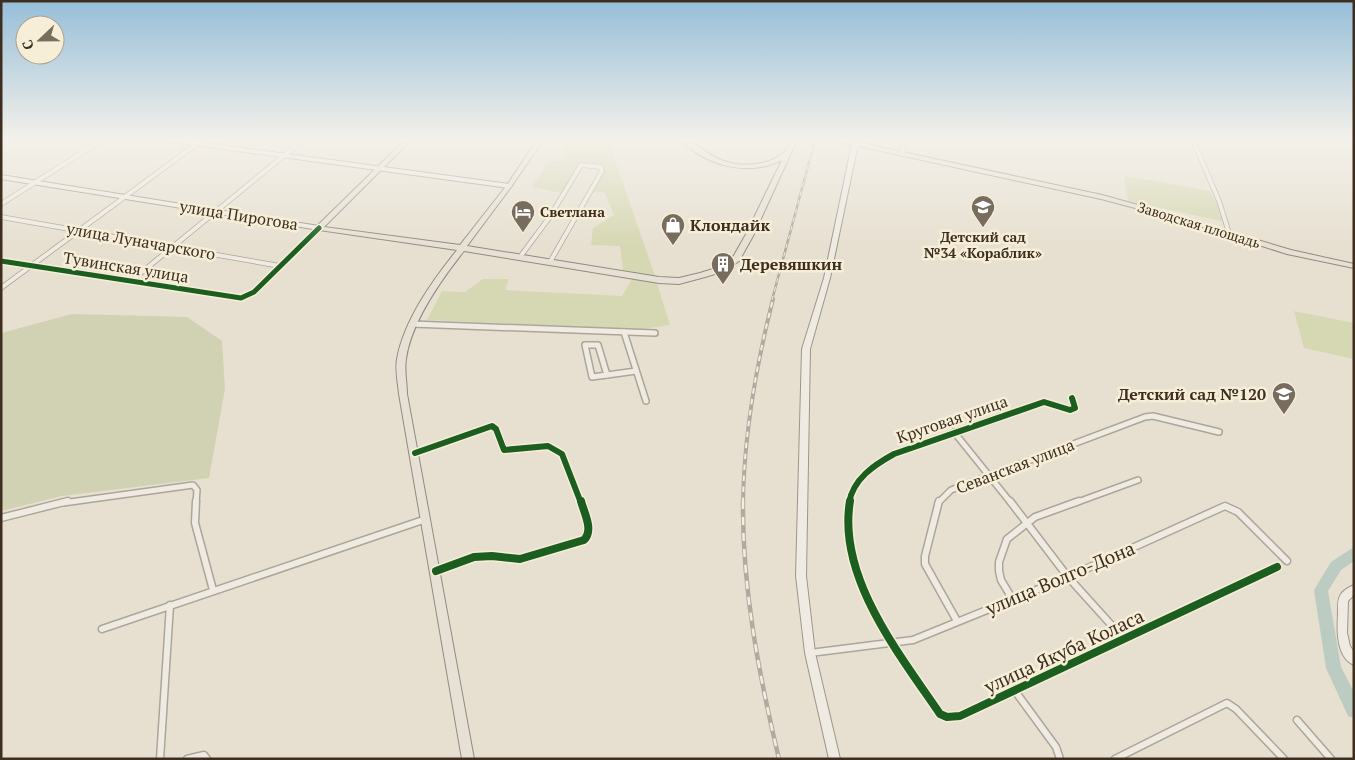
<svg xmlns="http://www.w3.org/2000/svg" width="1355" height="760" font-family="'PT Serif',serif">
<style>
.green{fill:#d6d7b3}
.cemetery{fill:#d1d1b3}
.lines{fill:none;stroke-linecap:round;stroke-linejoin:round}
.river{fill:#bcccc2;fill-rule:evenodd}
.street-far2-casing{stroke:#ada599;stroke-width:5.5}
.street-far1-casing{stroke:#ada599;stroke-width:8}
.street-casing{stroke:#ada599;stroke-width:9}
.secondary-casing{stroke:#9c958a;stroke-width:2}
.primary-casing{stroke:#928b80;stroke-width:2}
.street-far2{stroke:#efebe3;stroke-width:4}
.street-far1{stroke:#efebe3;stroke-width:5}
.street{stroke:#efebe3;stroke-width:6}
.secondary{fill:#efebe3;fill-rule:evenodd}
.primary{fill:#e6e1d4;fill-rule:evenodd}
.rail-far2-casing{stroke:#afaaa2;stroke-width:2.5}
.rail-far1-casing{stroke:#afaaa2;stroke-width:4}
.rail-casing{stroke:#afaaa2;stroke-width:4.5}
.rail-far2{stroke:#f7eed8;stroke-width:1;stroke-dasharray:4.5;stroke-linecap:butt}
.rail-far1{stroke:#f7eed8;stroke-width:2;stroke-dasharray:5.5;stroke-linecap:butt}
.rail{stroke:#f7eed8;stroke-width:2.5;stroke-dasharray:8;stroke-linecap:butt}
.cycleway-far2-casing{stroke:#f7eed8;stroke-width:8}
.cycleway-far1-casing{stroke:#f7eed8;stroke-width:9}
.cycleway-casing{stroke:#f7eed8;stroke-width:11}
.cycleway-far2{stroke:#1b5e20;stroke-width:5}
.cycleway-far1{stroke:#1b5e20;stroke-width:6}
.cycleway{stroke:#1b5e20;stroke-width:8}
.labels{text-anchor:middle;stroke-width:5;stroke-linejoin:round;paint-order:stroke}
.far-poi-label{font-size:14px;font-weight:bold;fill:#3d2e20;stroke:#f7eed8;text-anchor:start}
.far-street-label{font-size:14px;fill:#3d2e20;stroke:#f7eed8}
.street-label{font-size:16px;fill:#3d2e20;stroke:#f7eed8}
.poi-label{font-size:16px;font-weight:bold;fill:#3d2e20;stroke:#f7eed8;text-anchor:start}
.near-street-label{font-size:19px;fill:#3d2e20;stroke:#f7eed8}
</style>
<rect width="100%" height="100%" fill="#e7e0d1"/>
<g class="green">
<path d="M545,140H608L655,276L623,270L620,246L591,245L593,228L614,215L605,193L592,191L605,166L584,164L581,165L566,194L532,187L549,161H559L566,145Z"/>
<path d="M1124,176L1210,191L1226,222L1128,201Z"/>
<path d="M483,279H509L505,290L622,296L632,279L657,283L670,325L643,329L427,320L442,291L465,292Z"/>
<path d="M1294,311L1354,323V359L1304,348Z"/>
</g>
<path class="cemetery" d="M72,314L187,317L222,341L225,389L209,478L62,496L1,511V333Z"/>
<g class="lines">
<path class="river" d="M1354,547V561L1341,570L1328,591L1341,667L1354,692V718L1348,716L1326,668L1314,590L1331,562Z"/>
<g class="street-far2-casing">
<g id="street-far2">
<path d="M1193,140L1219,201L1229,233"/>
<path d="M1,145L9,140"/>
<path d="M902,153L906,140"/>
<path d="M1,204L102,140"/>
<path d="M1,217L280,266"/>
<path d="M520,257L549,218L581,165L601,167L602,171L550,262"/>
<path d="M1,261L241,298L254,292L319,228"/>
<path d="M131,281L303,140"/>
<path d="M1,288L202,140"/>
</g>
</g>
<g class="street-far1-casing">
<g id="street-far1">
<path d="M412,324L655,333"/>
<path d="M624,332L646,401"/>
<path d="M585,345H598L607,375L592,377Z"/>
<path d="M607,375L636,371"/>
<path d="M954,432L1011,503"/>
<path d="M415,453L492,426L496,429L504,450L548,446L562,454L581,503"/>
<path d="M63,503L193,485L197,490L196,503"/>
<path d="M849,503C853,479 874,465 894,454L1044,402L1070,410L1075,408L1072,398"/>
<path d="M938,503L951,490L1145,417L1153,416L1219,432"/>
<path d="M1075,503L1138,480"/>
</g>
</g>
<g class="street-casing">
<g id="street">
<path d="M196,501L195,523L213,590"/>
<path d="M850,501C837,577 900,655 940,714L947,717L960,716L1277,567"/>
<path d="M939,501L925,556V564L957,621"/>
<path d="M1010,501L1068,577L1124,639"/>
<path d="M1,518L68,501"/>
<path d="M436,571L474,557L492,556L520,559L584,540C594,530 584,513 581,501"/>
<path d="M1013,600L1001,580L999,571V562L1007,539L1035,517L1079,501"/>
<path d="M102,629L426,519"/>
<path d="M810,653L913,640L1068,577L1225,506L1238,512L1287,561"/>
<path d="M1015,691L1056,747L1060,759"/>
<path d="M1297,720L1331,759"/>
<path d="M160,759L170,605"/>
<path d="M187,759L204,755L207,759"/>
<path d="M1115,759L1227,703L1236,709L1284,759"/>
</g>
</g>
<g class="secondary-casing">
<g id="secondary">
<path d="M169,140H183L509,184L512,186L509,188L172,142Z"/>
<path d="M855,142L858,144L830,278L810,349L806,576L815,653L840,759H829L805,653L796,576L802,349L824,278L852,144Z"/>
<path d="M1,175L319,226L322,228L319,230L1,179Z"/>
<path d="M1354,585V595L1348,601L1347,633L1350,646L1354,652V665C1336,657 1337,630 1338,614C1338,607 1337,600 1341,594C1344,590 1349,587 1354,585Z"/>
</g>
</g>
<g class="primary-casing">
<g id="primary">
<path d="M405,140H411L324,227L460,245L507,185L537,140H543L511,187L467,246L659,277L679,278L700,273L719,267L733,257L745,236L782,160C749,177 706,166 681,140C695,140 706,154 719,159C738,168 771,167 786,150C788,148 790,143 791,140H797L753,236L739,261L725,271L705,277L679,284L659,283L464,251C441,280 411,322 406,359C404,370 407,383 407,394L474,759H462L399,394C398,383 395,370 397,359C404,320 433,280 457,250L319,230L315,228Z"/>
<path d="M836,140H847L1102,195L1181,217L1291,250L1354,264V268L1287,254L1177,219L1101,199L839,142Z"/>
</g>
</g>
<use href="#street-far2" class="street-far2"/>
<use href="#street-far1" class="street-far1"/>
<use href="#street" class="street"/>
<use href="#secondary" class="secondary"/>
<use href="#primary" class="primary"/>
<g class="rail-far2-casing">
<path id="rail-far2" d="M772,300L815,140"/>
</g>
<g class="rail-far1-casing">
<path id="rail-far1" d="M743,503C744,433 756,366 773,299"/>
</g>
<g class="rail-casing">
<path id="rail" d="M743,501C742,588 759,675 779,759"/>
</g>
<use href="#rail-far2" class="rail-far2"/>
<use href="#rail-far1" class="rail-far1"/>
<use href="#rail" class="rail"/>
<g class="cycleway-far2-casing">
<path id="cycleway-far2" d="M1,261L241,298L254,292L319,228"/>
</g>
<g class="cycleway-far1-casing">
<g id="cycleway-far1">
<path d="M415,453L492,426L496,429L504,450L548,446L562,454L581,503"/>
<path d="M849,503C853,479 874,465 894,454L1044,402L1070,410L1075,408L1072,398"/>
</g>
</g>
<g class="cycleway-casing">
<g id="cycleway">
<path d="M850,501C837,577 900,655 940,714L947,717L960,716L1277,567"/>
<path d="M436,571L474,557L492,556L520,559L584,540C594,530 584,513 581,501"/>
</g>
</g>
<use href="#cycleway-far2" class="cycleway-far2"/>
<use href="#cycleway-far1" class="cycleway-far1"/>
<use href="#cycleway" class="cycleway"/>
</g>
<linearGradient id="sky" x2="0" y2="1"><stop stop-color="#96bed9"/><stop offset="0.57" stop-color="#f4f1ea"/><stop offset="1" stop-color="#f4f1ea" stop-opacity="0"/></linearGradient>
<rect width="1355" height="246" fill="url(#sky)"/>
<defs>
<g id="school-pin" transform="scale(1.25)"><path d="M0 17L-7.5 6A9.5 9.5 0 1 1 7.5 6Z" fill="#786c5e" stroke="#f7eed8"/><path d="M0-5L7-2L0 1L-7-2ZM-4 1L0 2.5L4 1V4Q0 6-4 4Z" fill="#fff"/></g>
<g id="hotel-pin" transform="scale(1.25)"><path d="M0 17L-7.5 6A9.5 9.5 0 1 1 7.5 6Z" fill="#786c5e" stroke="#f7eed8"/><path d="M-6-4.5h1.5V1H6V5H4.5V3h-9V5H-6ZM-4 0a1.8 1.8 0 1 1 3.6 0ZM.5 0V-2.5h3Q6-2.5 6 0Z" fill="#fff"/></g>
<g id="shop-pin" transform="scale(1.25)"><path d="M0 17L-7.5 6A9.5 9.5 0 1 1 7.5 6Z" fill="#786c5e" stroke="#f7eed8"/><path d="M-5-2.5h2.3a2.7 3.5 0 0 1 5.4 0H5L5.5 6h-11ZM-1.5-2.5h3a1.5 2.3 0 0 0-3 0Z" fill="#fff"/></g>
<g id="building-pin" transform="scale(1.25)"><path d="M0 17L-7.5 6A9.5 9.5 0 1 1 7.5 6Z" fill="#786c5e" stroke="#f7eed8"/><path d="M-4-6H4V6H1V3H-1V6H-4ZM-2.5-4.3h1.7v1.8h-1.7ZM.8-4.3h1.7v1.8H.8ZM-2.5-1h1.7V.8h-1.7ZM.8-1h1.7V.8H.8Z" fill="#fff"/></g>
</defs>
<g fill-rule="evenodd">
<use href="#school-pin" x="983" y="207"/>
<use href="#hotel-pin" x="523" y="212"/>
<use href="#shop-pin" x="673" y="225"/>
<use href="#building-pin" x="723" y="264"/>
<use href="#school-pin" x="1284" y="394"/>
</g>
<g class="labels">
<g class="far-poi-label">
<text x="540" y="217">Светлана</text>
<text x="983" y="242" text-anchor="middle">Детский сад<tspan x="983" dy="16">№34 «Кораблик»</tspan></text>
</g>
<g class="far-street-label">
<text transform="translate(1199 225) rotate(17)" y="5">Заводская площадь</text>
</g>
<g class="street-label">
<text transform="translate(239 215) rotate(9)" y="6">улица Пирогова</text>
<text transform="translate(141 241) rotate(10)" y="6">улица Луначарского</text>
<text transform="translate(126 267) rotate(9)" y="6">Тувинская улица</text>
<text transform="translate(952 419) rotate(-19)" y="6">Круговая улица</text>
<text transform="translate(1015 466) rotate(-21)" y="6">Севанская улица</text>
</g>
<g class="poi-label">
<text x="690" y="231">Клондайк</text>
<text x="740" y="270">Деревяшкин</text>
<text x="1266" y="400" text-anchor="end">Детский сад №120</text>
</g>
<g class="near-street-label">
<text transform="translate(1060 578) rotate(-23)" y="7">улица Волго-Дона</text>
<text transform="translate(1064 651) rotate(-25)" y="7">улица Якуба Коласа</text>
</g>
</g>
<rect width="1355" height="760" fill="none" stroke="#3d2e20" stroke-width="5"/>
<g transform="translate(40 40) rotate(248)"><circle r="24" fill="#f7eed8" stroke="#ada18e"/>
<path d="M0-4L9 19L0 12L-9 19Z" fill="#786c5e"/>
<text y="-8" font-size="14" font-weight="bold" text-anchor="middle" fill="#3d2e20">С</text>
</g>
</svg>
